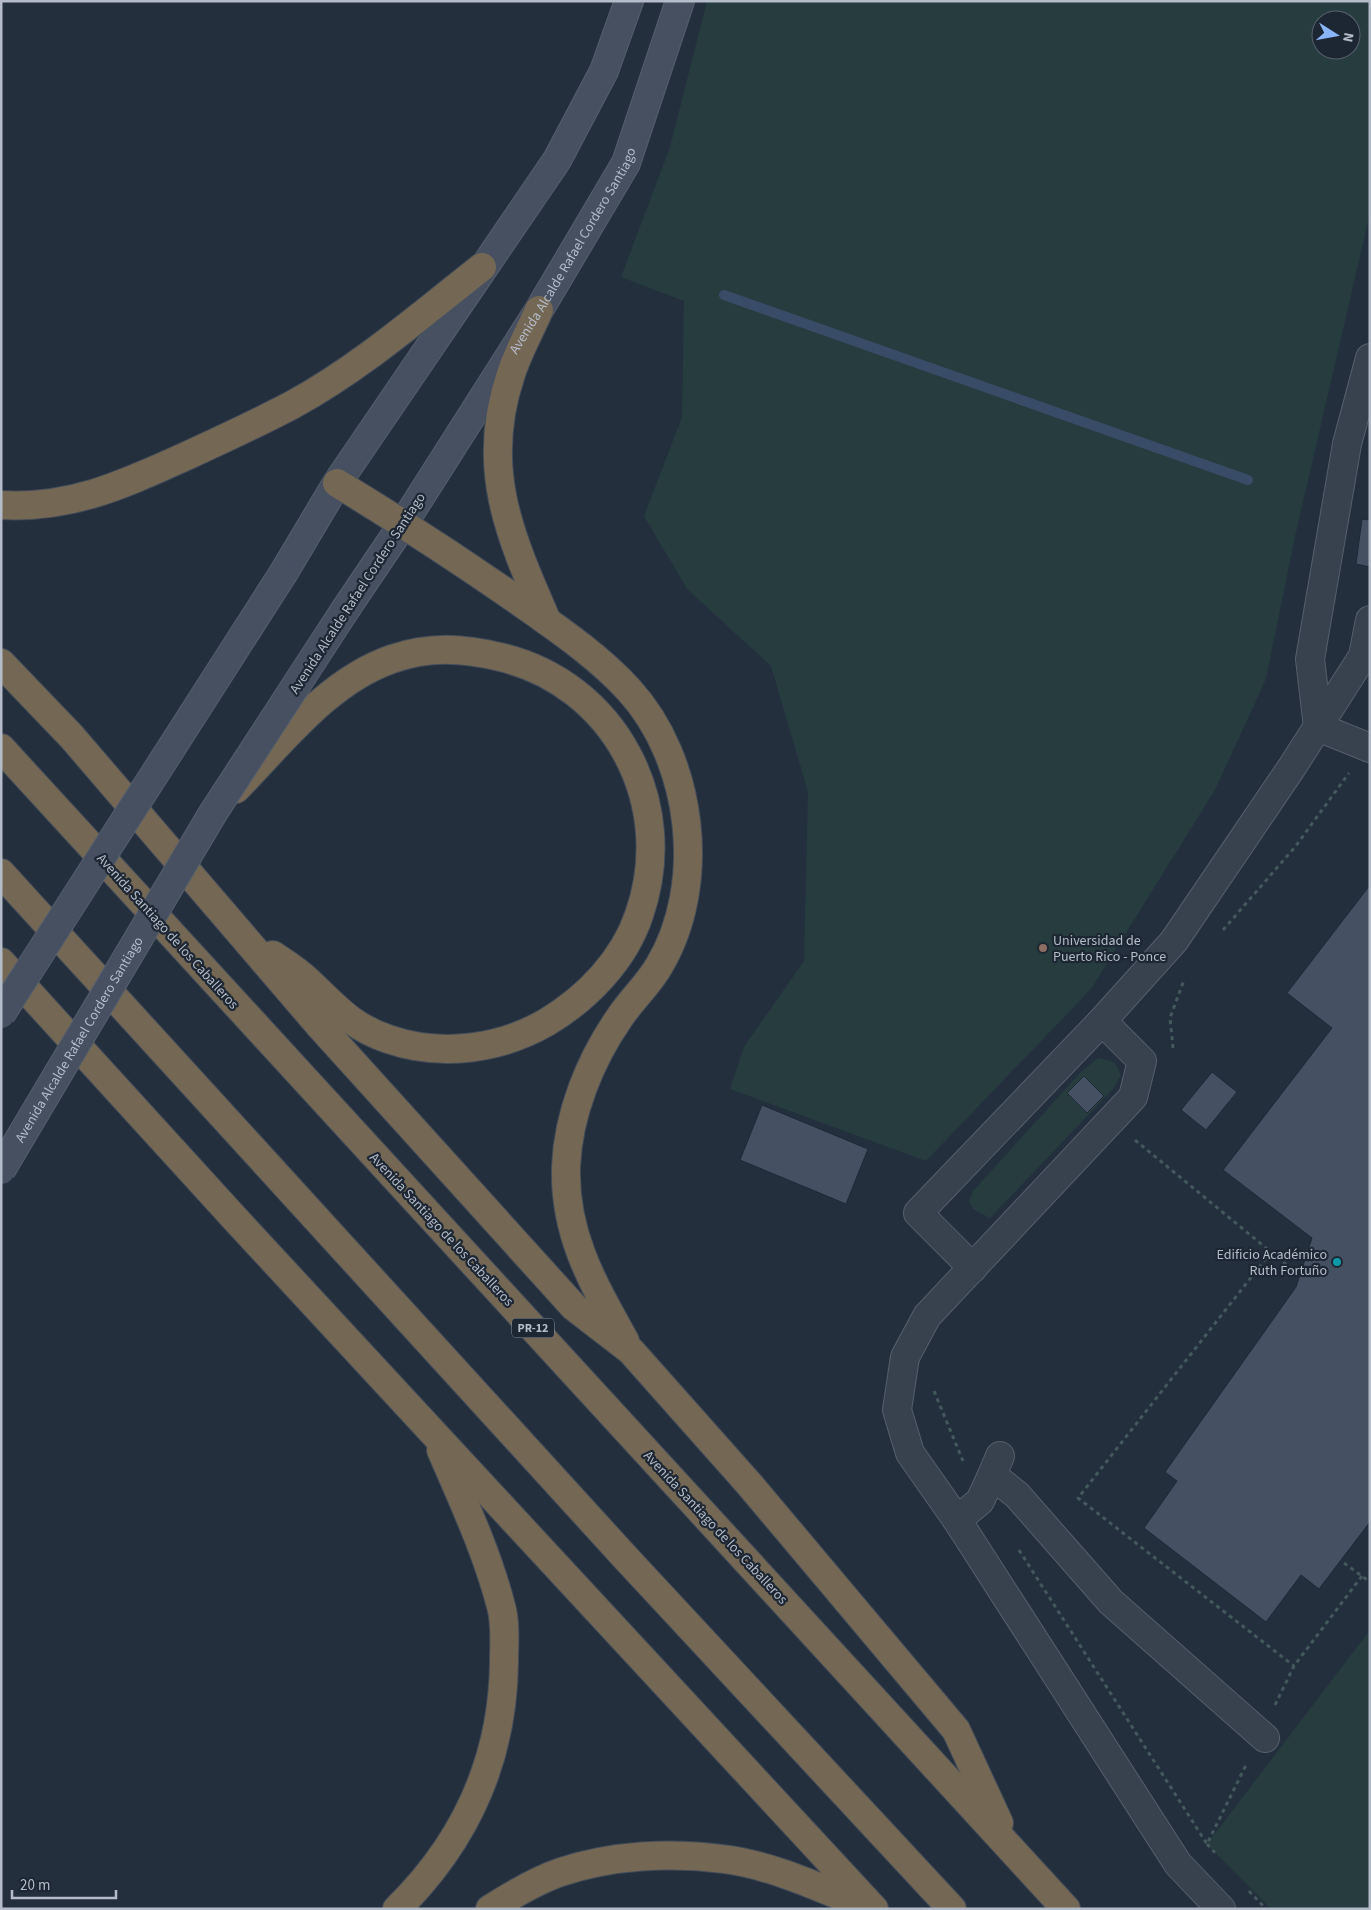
<svg xmlns="http://www.w3.org/2000/svg" width="1371" height="1910" font-family="'Source Sans 3',sans-serif">
<style>
.green{fill:#263c3f;fill-rule:evenodd}
.lines{fill:none;stroke-linecap:round;stroke-linejoin:round}
.stream{stroke:#394c67;stroke-width:10}
.building{fill:#455162;stroke:#1f2835}
.street-casing{stroke:#565f6c;stroke-width:30}
.secondary-casing{stroke:#565f6c;stroke-width:30}
.highway-casing{stroke:#434c59;stroke-width:30}
.path{stroke:#44595c;stroke-width:3;stroke-dasharray:4 4;stroke-linecap:butt}
.street{stroke:#38414e;stroke-width:28}
.secondary{stroke:#465061;stroke-width:28}
.highway{stroke:#746855;stroke-width:28}
.secondary-bridge-casing{stroke:#565f6c;stroke-width:30;stroke-linecap:butt}
.secondary-bridge{stroke:#465061;stroke-width:28}
.education-dot{fill:#8d6e63;stroke:#1d2633;stroke-width:2}
.culture-dot{fill:#0f9aa8;stroke:#1d2633;stroke-width:2}
.labels{text-anchor:middle;stroke-width:4.5;stroke-linejoin:round;paint-order:stroke}
.shield{fill:#1d2633;stroke:#878f9c;stroke-width:1}
.shield-label{font-size:12px;font-weight:bold;fill:#b4bcc9}
.street-label{font-size:14px;fill:#b4bcc9;stroke:#1d2633}
.poi-label{font-size:14px;fill:#b4bcc9;stroke:#1d2633;text-anchor:start}
</style>
<rect width="100%" height="100%" fill="#242f3e"/>
<g class="green">
<path d="M707,1H1370V213L1294,541L1266,679L1215,790L1091,989L926,1161L730,1089L744,1047L804,961L808,792L771,666L687,589L644,516L682,417L684,301L621,277L670,147ZM1321,20H1351V50H1321Z"/>
<path d="M1098,1058L1114,1062L1121,1075L1114,1088L990,1218L973,1209L969,1201L973,1191L1080,1073Z"/>
<path d="M1370,1630V1909H1271L1207,1844Z"/>
</g>
<g class="lines">
<path class="stream" d="M724,295L1248,480"/>
</g>
<g class="building">
<path d="M1362,519L1370,520V567L1356,564Z"/>
<path d="M1370,885V1522L1319,1589L1301,1575L1266,1622L1144,1528L1177,1481L1165,1472L1296,1287L1312,1238L1223,1170L1332,1028L1287,993Z"/>
<path d="M1212,1072L1237,1092L1206,1130L1181,1110Z"/>
<path d="M1084,1076L1104,1096L1087,1113L1067,1093Z"/>
<path d="M762,1105L868,1149L846,1204L740,1160Z"/>
</g>
<g class="lines">
<g class="street-casing">
<g id="street">
<path d="M1318,727L1310,659L1347,444L1370,358"/>
<path d="M1318,727L1370,748"/>
<path d="M1102,1021L1142,1061L1133,1097L927,1316L905,1357L897,1410L910,1453L957,1520L1178,1864L1221,1909"/>
<path d="M973,1268L918,1213L1102,1021L1174,941L1292,767L1363,656L1370,620"/>
<path d="M1000,1456L992,1475L1017,1495L1111,1602L1265,1738"/>
<path d="M957,1520L980,1501L992,1475"/>
</g>
</g>
<g class="secondary-casing">
<g id="secondary">
<path d="M284,572L337,483L557,160L604,71L629,1"/>
<path id="s1" d="M347,607L403,524L539,310L626,163L680,1"/>
</g>
</g>
<g class="highway-casing">
<g id="highway">
<path d="M539,310C530,331 518,352 511,374C479,468 510,536 547,621"/>
<path d="M337,483C398,520 458,559 517,600C555,627 597,655 629,690C693,760 708,884 659,966C648,985 632,999 620,1017C590,1060 568,1114 566,1167C564,1235 593,1283 625,1341"/>
<path d="M1,505C70,509 122,485 182,458C219,441 256,424 292,405C360,368 421,315 482,267"/>
<path d="M1,663L72,737L319,1025L574,1307L631,1351L750,1485L956,1730L999,1823"/>
<path d="M1,748L1066,1909"/>
<path d="M236,789C282,742 328,681 392,659C429,646 463,648 500,657C615,684 678,804 639,915C624,960 587,998 547,1022C499,1050 440,1057 388,1039C350,1026 336,1007 308,981C298,971 285,963 273,955"/>
<path d="M1,873L624,1556L952,1909"/>
<path d="M1,962L238,1222L874,1909"/>
<path d="M397,1909C466,1841 503,1760 504,1662C504,1644 506,1623 501,1606C487,1552 463,1501 441,1450"/>
<path d="M490,1909C512,1895 537,1880 561,1872C612,1855 671,1852 723,1859C773,1865 822,1889 868,1907"/>
</g>
</g>
<g class="path">
<path d="M1223,930L1295,847L1349,773"/>
<path d="M1173,1048L1170,1018L1184,980"/>
<path d="M1135,1140L1294,1271"/>
<path d="M1271,1252L1078,1498L1294,1666"/>
<path d="M934,1391L963,1461"/>
<path d="M1019,1550L1207,1844L1247,1763"/>
<path d="M1344,1563L1370,1582"/>
<path d="M1275,1705L1294,1666L1362,1576"/>
<path d="M1207,1844L1218,1856"/>
<path d="M1249,1891L1266,1909"/>
</g>
<use href="#street" class="street"/>
<use href="#secondary" class="secondary"/>
<use href="#highway" class="highway"/>
<g class="secondary-bridge-casing">
<g id="secondary-bridge">
<path d="M1,1014L284,572"/>
<path id="s2" d="M1,1170L213,813L347,607"/>
</g>
</g>
<use href="#secondary-bridge" class="secondary-bridge"/>
</g>
<circle class="education-dot" cx="1043" cy="948" r="5"/>
<circle class="culture-dot" cx="1337" cy="1262" r="5"/>
<g class="labels">
<rect class="shield" x="512" y="1318.5" width="42" height="19" rx="4"/>
<g class="shield-label">
<text x="533" y="1332">PR-12</text>
</g>
<g class="street-label">
<text dy="5" stroke="none"><textPath href="#s1" startOffset="422">Avenida Alcalde Rafael Cordero Santiago</textPath></text>
<text transform="translate(357 593) rotate(-57)" y="5">Avenida Alcalde Rafael Cordero Santiago</text>
<text transform="translate(168 931) rotate(48)" y="5">Avenida Santiago de los Caballeros</text>
<text dy="5" stroke="none"><textPath href="#s2" startOffset="152">Avenida Alcalde Rafael Cordero Santiago</textPath></text>
<text transform="translate(442 1229) rotate(47)" y="5">Avenida Santiago de los Caballeros</text>
<text transform="translate(716 1527) rotate(47)" y="5">Avenida Santiago de los Caballeros</text>
</g>
<g class="poi-label">
<text x="1053" y="945">Universidad de<tspan x="1053" dy="16">Puerto Rico - Ponce</tspan></text>
<text x="1327" y="1259" text-anchor="end">Edificio Académico<tspan x="1327" dy="16">Ruth Fortuño</tspan></text>
</g>
</g>
<rect width="1371" height="1910" fill="none" stroke="#b4bcc9" stroke-width="5"/>
<g transform="translate(1336 35) rotate(101)"><circle r="24" fill="#1d2633" stroke="#59626f"/>
<path d="M0-4L9 19L0 12L-9 19Z" fill="#8ab4f8"/>
<text y="-8" font-size="14" font-weight="bold" text-anchor="middle" fill="#b4bcc9">N</text>
</g>
<path d="M12 1890v8h104v-8" fill="none" stroke="#b4bcc9" stroke-width="2.5"/>
<text x="20" y="1890" font-size="15" fill="#b4bcc9" stroke="#1d2633" stroke-width="4" paint-order="stroke">20 m</text>
</svg>
